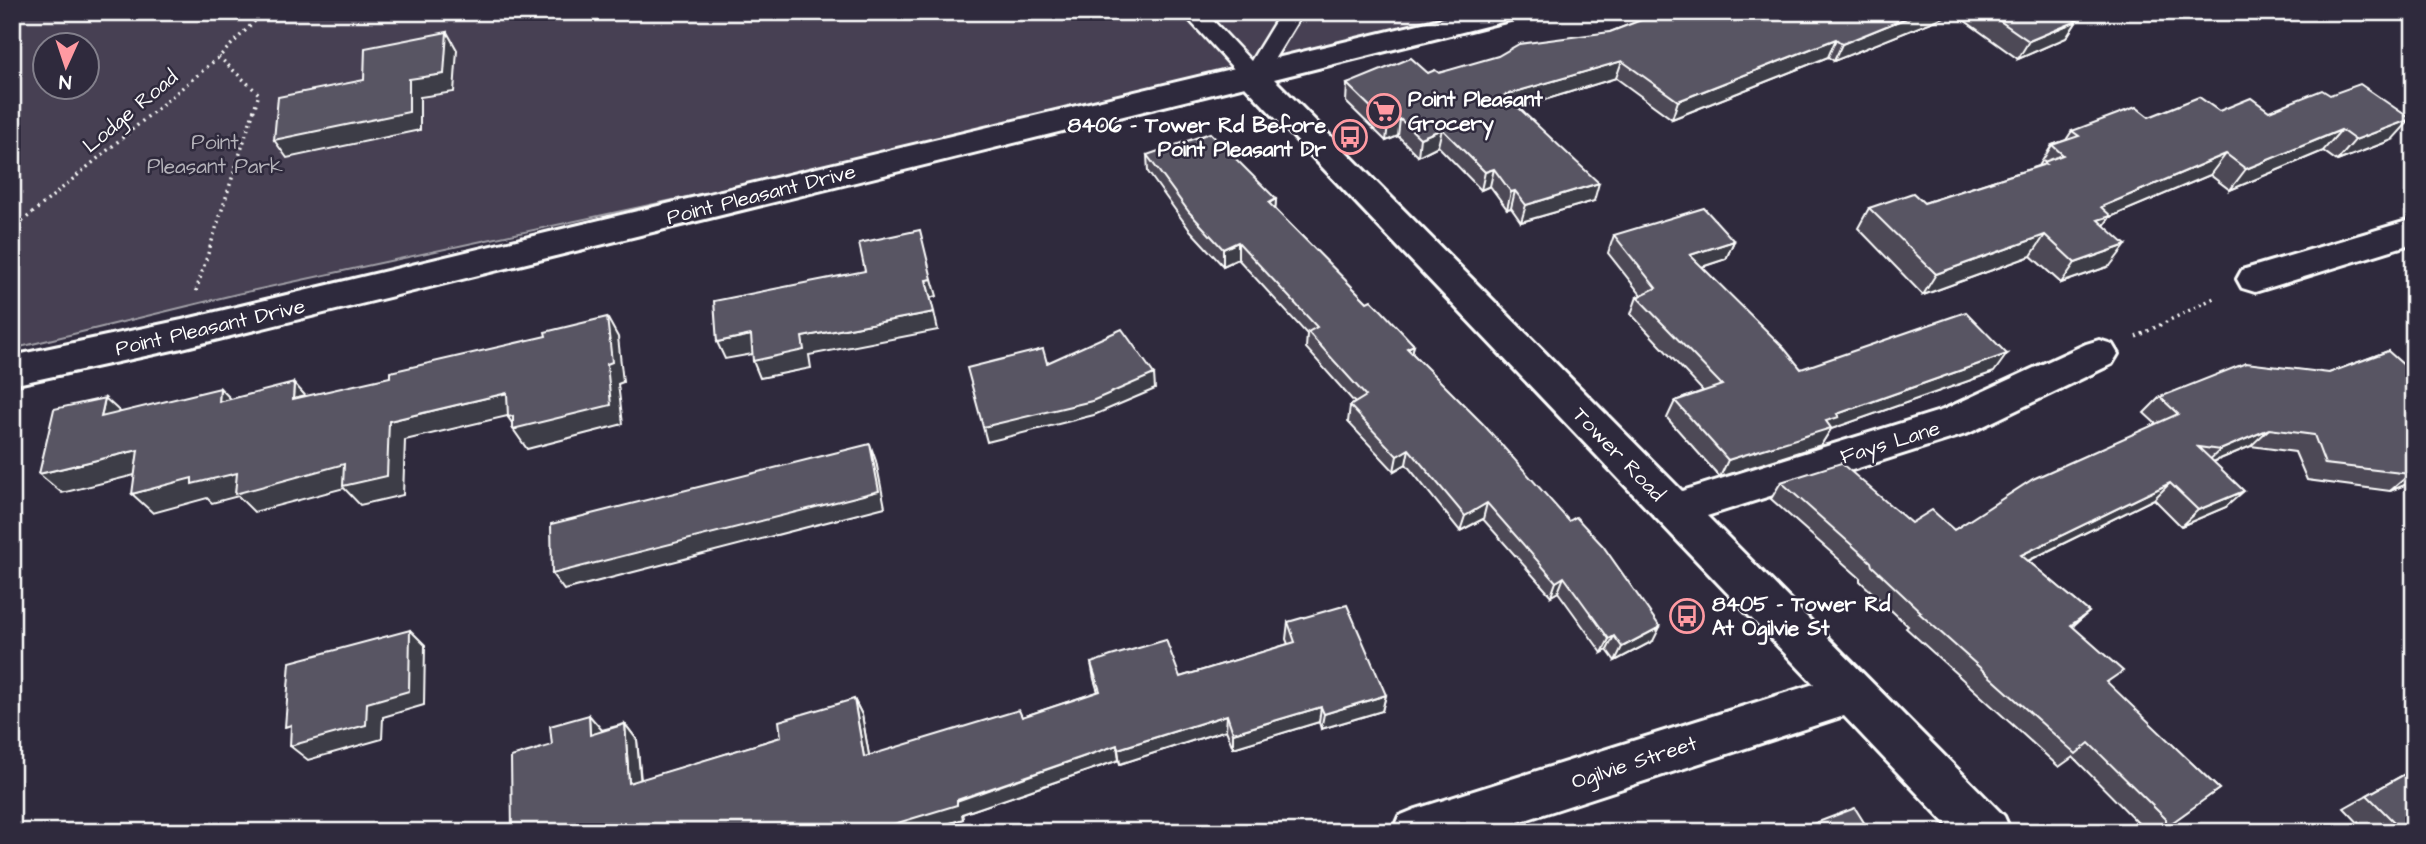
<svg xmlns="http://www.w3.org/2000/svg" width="2426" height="844" font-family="'Architects Daughter',sans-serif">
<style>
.green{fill:#464152;stroke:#a2a0a8;stroke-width:2;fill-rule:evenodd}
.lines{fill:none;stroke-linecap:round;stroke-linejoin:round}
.lane-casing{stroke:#fff;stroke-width:5}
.street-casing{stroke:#fff;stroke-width:6}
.path{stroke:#fff;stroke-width:3.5;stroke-dasharray:2 4.5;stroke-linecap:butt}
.lane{fill:#2f2a3d;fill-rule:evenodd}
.street{fill:#2f2a3d;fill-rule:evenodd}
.wall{fill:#4d4956;stroke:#fff;stroke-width:2}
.shaded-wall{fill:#3e3c46;stroke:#fff;stroke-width:2}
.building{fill:#595564;stroke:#fff;stroke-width:2}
.labels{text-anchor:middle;stroke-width:5;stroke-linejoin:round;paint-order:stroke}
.poi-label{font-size:21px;font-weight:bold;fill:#fff;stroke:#2f2a3d;text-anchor:start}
.street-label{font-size:21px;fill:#fff;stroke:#2f2a3d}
.park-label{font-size:21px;fill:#b5b3ba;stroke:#2f2a3d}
</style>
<rect width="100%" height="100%" fill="#2f2a3d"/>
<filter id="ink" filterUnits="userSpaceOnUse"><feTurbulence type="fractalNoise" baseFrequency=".0143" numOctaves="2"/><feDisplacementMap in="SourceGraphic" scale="14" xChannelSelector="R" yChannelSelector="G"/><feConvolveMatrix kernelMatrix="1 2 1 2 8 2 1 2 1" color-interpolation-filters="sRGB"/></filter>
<g filter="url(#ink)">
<path class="green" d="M12,12H1461L1195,87L237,294L12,349ZM46,46H88V88H46Z"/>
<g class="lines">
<g class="lane-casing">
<path id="lane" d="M1182,12H1205L1251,61L1281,12H1303L1261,81L1253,83L1245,81Z"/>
</g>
<g class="street-casing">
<g id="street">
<path d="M1469,12H1523L1518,18L1274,79L1682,491L1943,410L2086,344L2099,340L2112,344L2118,354L2112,364L1969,433L1707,516L2004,816L2011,832H1954L1844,716L1488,832H1392L1399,816L1416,809L1814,684L1245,86L182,348L12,385V356L182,320Z"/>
<path d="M2414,219V243L2255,292L2242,288L2237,279L2242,270Z"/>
</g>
</g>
<g class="path">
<path d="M12,230L219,57L264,12"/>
<path d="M196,291L259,94L219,57"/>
<path d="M2136,337L2216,297"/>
</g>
<use href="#lane" class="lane"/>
<use href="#street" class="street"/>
</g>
<g class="wall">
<path d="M1662,12H2065L2077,21L2066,38L2018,59L1954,13L1834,61L1828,57L1672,119L1616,78L1518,108L1594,201L1521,222L1511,208L1507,209L1490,186L1481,190L1438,146L1418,156L1398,136L1386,141L1346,102L1347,84L1428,73H1439L1610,32Z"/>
<path d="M2219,111H2269L2392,140L2337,161L2323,151L2230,190L2210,175L2110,217L2104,226L2110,266L2061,283L2031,256L1923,295L1858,228L1869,208L1924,203L2039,166L2052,145L2066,140L2072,131L2149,117Z"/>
<path d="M1147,155L1276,199L1275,209L1367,302L1414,345L1412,353L1653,641L1615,661L1607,650L1602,653L1558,592L1551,596L1483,519L1460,531L1406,464L1394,471L1348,422L1350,406L1355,403L1306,348L1307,334L1238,259L1223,266L1189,229L1148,172Z"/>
<path d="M1614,235L1734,241L1726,259L1702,267L1801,369L1994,372L1831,429L1821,445L1720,477L1667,418L1675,401L1703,391L1631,314L1637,297L1641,295L1608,253Z"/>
<path d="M2388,351L2414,481L2390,491L2307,480L2295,452L2251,446L2213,462L2226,507L2181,526L2154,499L2028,561L2089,612L2073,626L2108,684L2219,789L2158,832H2147L2073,757L2059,767L1906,628L1908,626L1860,581V578L1771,499L1781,482L1911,523L1954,530L2156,424L2144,413L2160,397L2329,373Z"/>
<path d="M1288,622L1386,695L1382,711L1321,729L1319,722L1233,748L1226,730L1120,764L1119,760L962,814L963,819L921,832H512L602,730L625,724L637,740L641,780L781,737L854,699L862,715L869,756L1022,717L1098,692L1094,679L1091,663L1180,677L1288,644L1286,639Z"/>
<path d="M2414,769V832H2367L2344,808Z"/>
</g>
<g class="shaded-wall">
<path d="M1921,12H1955L1954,13L1834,61L1842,44Z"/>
<path d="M2077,21L2066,38L2018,59L2029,41Z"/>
<path d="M447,32L457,50L454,92L420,97V130L287,158L274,140L409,79Z"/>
<path d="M1836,39L1828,57L1672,119L1678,101Z"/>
<path d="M1622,61L1616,78L1501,113L1505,95Z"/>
<path d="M1400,119L1398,136L1386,141L1388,124Z"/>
<path d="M2411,119L2392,140L2337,161L2355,140Z"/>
<path d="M1442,129L1438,146L1418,156L1420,138Z"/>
<path d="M2341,130L2323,151L2230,190L2246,169Z"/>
<path d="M2226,154L2210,175L2110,217L2096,236L2101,207Z"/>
<path d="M1494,169L1490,186L1481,190L1485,172Z"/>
<path d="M1599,183L1594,201L1521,222L1526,205Z"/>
<path d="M1515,191L1511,208L1507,209L1511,192Z"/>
<path d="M1276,199L1275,217L1269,203Z"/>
<path d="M2045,235L2031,256L1923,295L1936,274Z"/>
<path d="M1734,241L1726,259L1683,273L1690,255Z"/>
<path d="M1238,242V259L1223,266V249Z"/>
<path d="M2126,245L2110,266L2061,283L2075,263Z"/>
<path d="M932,279L937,296L930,298L926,280Z"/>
<path d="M934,312L938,330L809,355L811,368L760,378L753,361L802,337Z"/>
<path d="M607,317L618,337L623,382L618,384L623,424L527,449L513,429H516L508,417L607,364Z"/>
<path d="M751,335L758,353L725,359L717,342Z"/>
<path d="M1414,345L1410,362L1407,348Z"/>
<path d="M2007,354L1994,372L1831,429L1821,445L1720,477L1728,460L1837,414Z"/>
<path d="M1154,374L1155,389L1094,415L987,442L983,427Z"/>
<path d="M294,383L311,402L293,399Z"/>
<path d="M220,388L239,407L219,402Z"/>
<path d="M507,393L520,413L405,440L403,495L360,505L344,488L254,512L238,496L212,503L207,498L153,513L132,494L389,421Z"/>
<path d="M105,398L126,417H101Z"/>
<path d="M2269,429L2251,446L2203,466L2220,450Z"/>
<path d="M870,444L876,461L885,507L564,590L552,574Z"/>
<path d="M1409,449L1406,464L1394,471L1397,456Z"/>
<path d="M138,450L159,469L62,493L39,474Z"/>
<path d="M2414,473V481L2390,491L2410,474Z"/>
<path d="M2170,483L2154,499L2007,571L2021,555Z"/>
<path d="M2244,491L2226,507L2181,526L2198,510Z"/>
<path d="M1487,503L1483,519L1460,531L1465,516Z"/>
<path d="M1564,577L1558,592L1551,596L1556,582Z"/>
<path d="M1660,627L1653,641L1615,661L1622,647Z"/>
<path d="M410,630L425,645L424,705L383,717L382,739L308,760L290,746L367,703Z"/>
<path d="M1614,636L1607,650L1602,653L1609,639Z"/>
<path d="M1386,695L1382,711L1321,729L1324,714Z"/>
<path d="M854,699L862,715L872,772L864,757Z"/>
<path d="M1321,707L1319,722L1233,748V733Z"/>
<path d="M589,715L602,730L603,750L590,735Z"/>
<path d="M1227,715L1226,730L1120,764L1118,749Z"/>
<path d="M625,724L637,740L642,798L629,783Z"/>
<path d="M1117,745L1119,760L962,814L963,819L921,832H868Z"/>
</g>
<g class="building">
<path d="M1662,12H1921L1842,44L1836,39L1678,101L1622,61L1505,95L1599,183L1526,205L1515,191L1511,192L1494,169L1485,172L1442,129L1420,138L1400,119L1388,124L1347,84L1411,58L1428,73L1435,70L1439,73L1498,56L1519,44L1610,32Z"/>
<path d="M1987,12H2065L2077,21L2029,41Z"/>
<path d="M447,32L444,74L409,79V112L274,140L278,97L364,80L365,48Z"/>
<path d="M2360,84L2411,119L2355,140L2341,130L2246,169L2226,154L2101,207L2111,216L2098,220L2126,245L2075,263L2045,235L1936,274L1869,208L1913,193L1924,203L2046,164L2044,162L2063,155L2052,145L2079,136L2072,131L2136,107L2149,117L2199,97L2219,111L2251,98L2269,111L2322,90L2330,95Z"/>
<path d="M1210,133L1276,199L1269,203L1367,302L1371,300L1382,311L1414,345L1407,348L1483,424L1569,521L1576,517L1603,546L1660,627L1622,647L1614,636L1609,639L1564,577L1556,582L1487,503L1465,516L1409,449L1397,456L1350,406L1366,396L1308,332L1317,327L1238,242L1223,249L1189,212L1147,155Z"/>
<path d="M1704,208L1734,241L1690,255L1784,348L1801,369L1966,312L2007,354L1837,414L1839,417L1826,421L1831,428L1728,460L1675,401L1722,385L1637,297L1656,288L1614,235Z"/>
<path d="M920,230L932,279L926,280L934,312L802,337L804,350L753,361L751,335L717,342L714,301L865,271L859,243Z"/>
<path d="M607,317L612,362L607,364L611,405L513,429V416L508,417L507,393L389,421L387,476L343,486L344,464L235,494L237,473L192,484V478L132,494L138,450L39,474L54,409L105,398L101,417L220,388L219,402L294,383L293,399L390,377V372L546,336L545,332Z"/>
<path d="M1122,329L1154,374L1092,401L983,427L967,368L1043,349L1047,363Z"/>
<path d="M2388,351L2406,367L2414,364V473L2410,474L2325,464L2314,435L2269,429L2220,450L2198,447L2244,491L2198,510L2170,483L2021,555L2089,612L2071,625L2123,671L2107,682L2219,789L2166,827V819L2089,743L2076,754L1919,613L1921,612L1872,566L1871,562L1781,482L1841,463L1911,523L1932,510L1954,530L2033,479L2178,414L2160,397L2246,363L2329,373Z"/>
<path d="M870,444L879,491L552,574L551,524Z"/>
<path d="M1347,605L1386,695L1324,714L1321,707L1233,733L1227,715L1118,749L1117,745L957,800V805L868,832H512L511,757L552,745L550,726L589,715L590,735L625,724L629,783L781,737L779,721L854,699L864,757L1019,710L1022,717L1100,691L1091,663L1111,656L1166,640L1180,677L1295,642L1288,622Z"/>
<path d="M410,630L409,691L367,703L366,725L290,746L291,725L285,727L290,662Z"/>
<path d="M2414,769V832H2404L2367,795Z"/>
<path d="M1855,808L1870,832H1792Z"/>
</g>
</g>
<defs>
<g id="supermarket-ring" transform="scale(1.75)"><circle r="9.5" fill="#2f2a3d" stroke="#ff9aa2" stroke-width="1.5"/><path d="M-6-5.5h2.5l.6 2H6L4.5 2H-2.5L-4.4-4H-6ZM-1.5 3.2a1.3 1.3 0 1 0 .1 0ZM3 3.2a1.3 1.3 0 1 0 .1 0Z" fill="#ff9aa2"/></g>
<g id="bus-ring" transform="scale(1.75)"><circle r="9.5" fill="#2f2a3d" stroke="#ff9aa2" stroke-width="1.5"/><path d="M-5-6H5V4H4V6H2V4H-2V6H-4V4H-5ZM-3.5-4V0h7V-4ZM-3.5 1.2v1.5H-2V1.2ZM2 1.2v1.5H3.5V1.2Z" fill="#ff9aa2"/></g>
</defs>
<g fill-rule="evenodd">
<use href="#supermarket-ring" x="1384" y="111"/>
<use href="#bus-ring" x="1350" y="137"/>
<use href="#bus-ring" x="1687" y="616"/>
</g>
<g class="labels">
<g class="poi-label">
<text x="1408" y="106">Point Pleasant<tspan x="1408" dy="24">Grocery</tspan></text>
<text x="1326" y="132" text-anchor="end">8406 - Tower Rd Before<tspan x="1326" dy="24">Point Pleasant Dr</tspan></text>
<text x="1712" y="611">8405 - Tower Rd<tspan x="1712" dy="24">At Ogilvie St</tspan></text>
</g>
<g class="street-label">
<text transform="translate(130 111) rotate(-40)" y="7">Lodge Road</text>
<text transform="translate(761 194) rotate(-14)" y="7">Point Pleasant Drive</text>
<text transform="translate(210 327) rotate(-13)" y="7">Point Pleasant Drive</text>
<text transform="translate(1890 442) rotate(-17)" y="7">Fays Lane</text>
<text transform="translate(1619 454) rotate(46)" y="7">Tower Road</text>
<text transform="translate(1634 762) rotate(-18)" y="7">Ogilvie Street</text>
</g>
<g class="park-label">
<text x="215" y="149">Point<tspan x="215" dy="24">Pleasant Park</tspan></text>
</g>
</g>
<rect width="2426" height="844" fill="none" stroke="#2f2a3d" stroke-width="42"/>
<rect x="21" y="21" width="2384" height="802" fill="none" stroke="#fff" stroke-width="2.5" filter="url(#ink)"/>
<g transform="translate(66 66) rotate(183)"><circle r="33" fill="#2f2a3d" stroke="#827f8b" stroke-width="2"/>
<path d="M0-5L12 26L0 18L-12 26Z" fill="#ff9aa2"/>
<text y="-10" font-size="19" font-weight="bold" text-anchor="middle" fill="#ffffff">N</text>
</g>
</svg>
